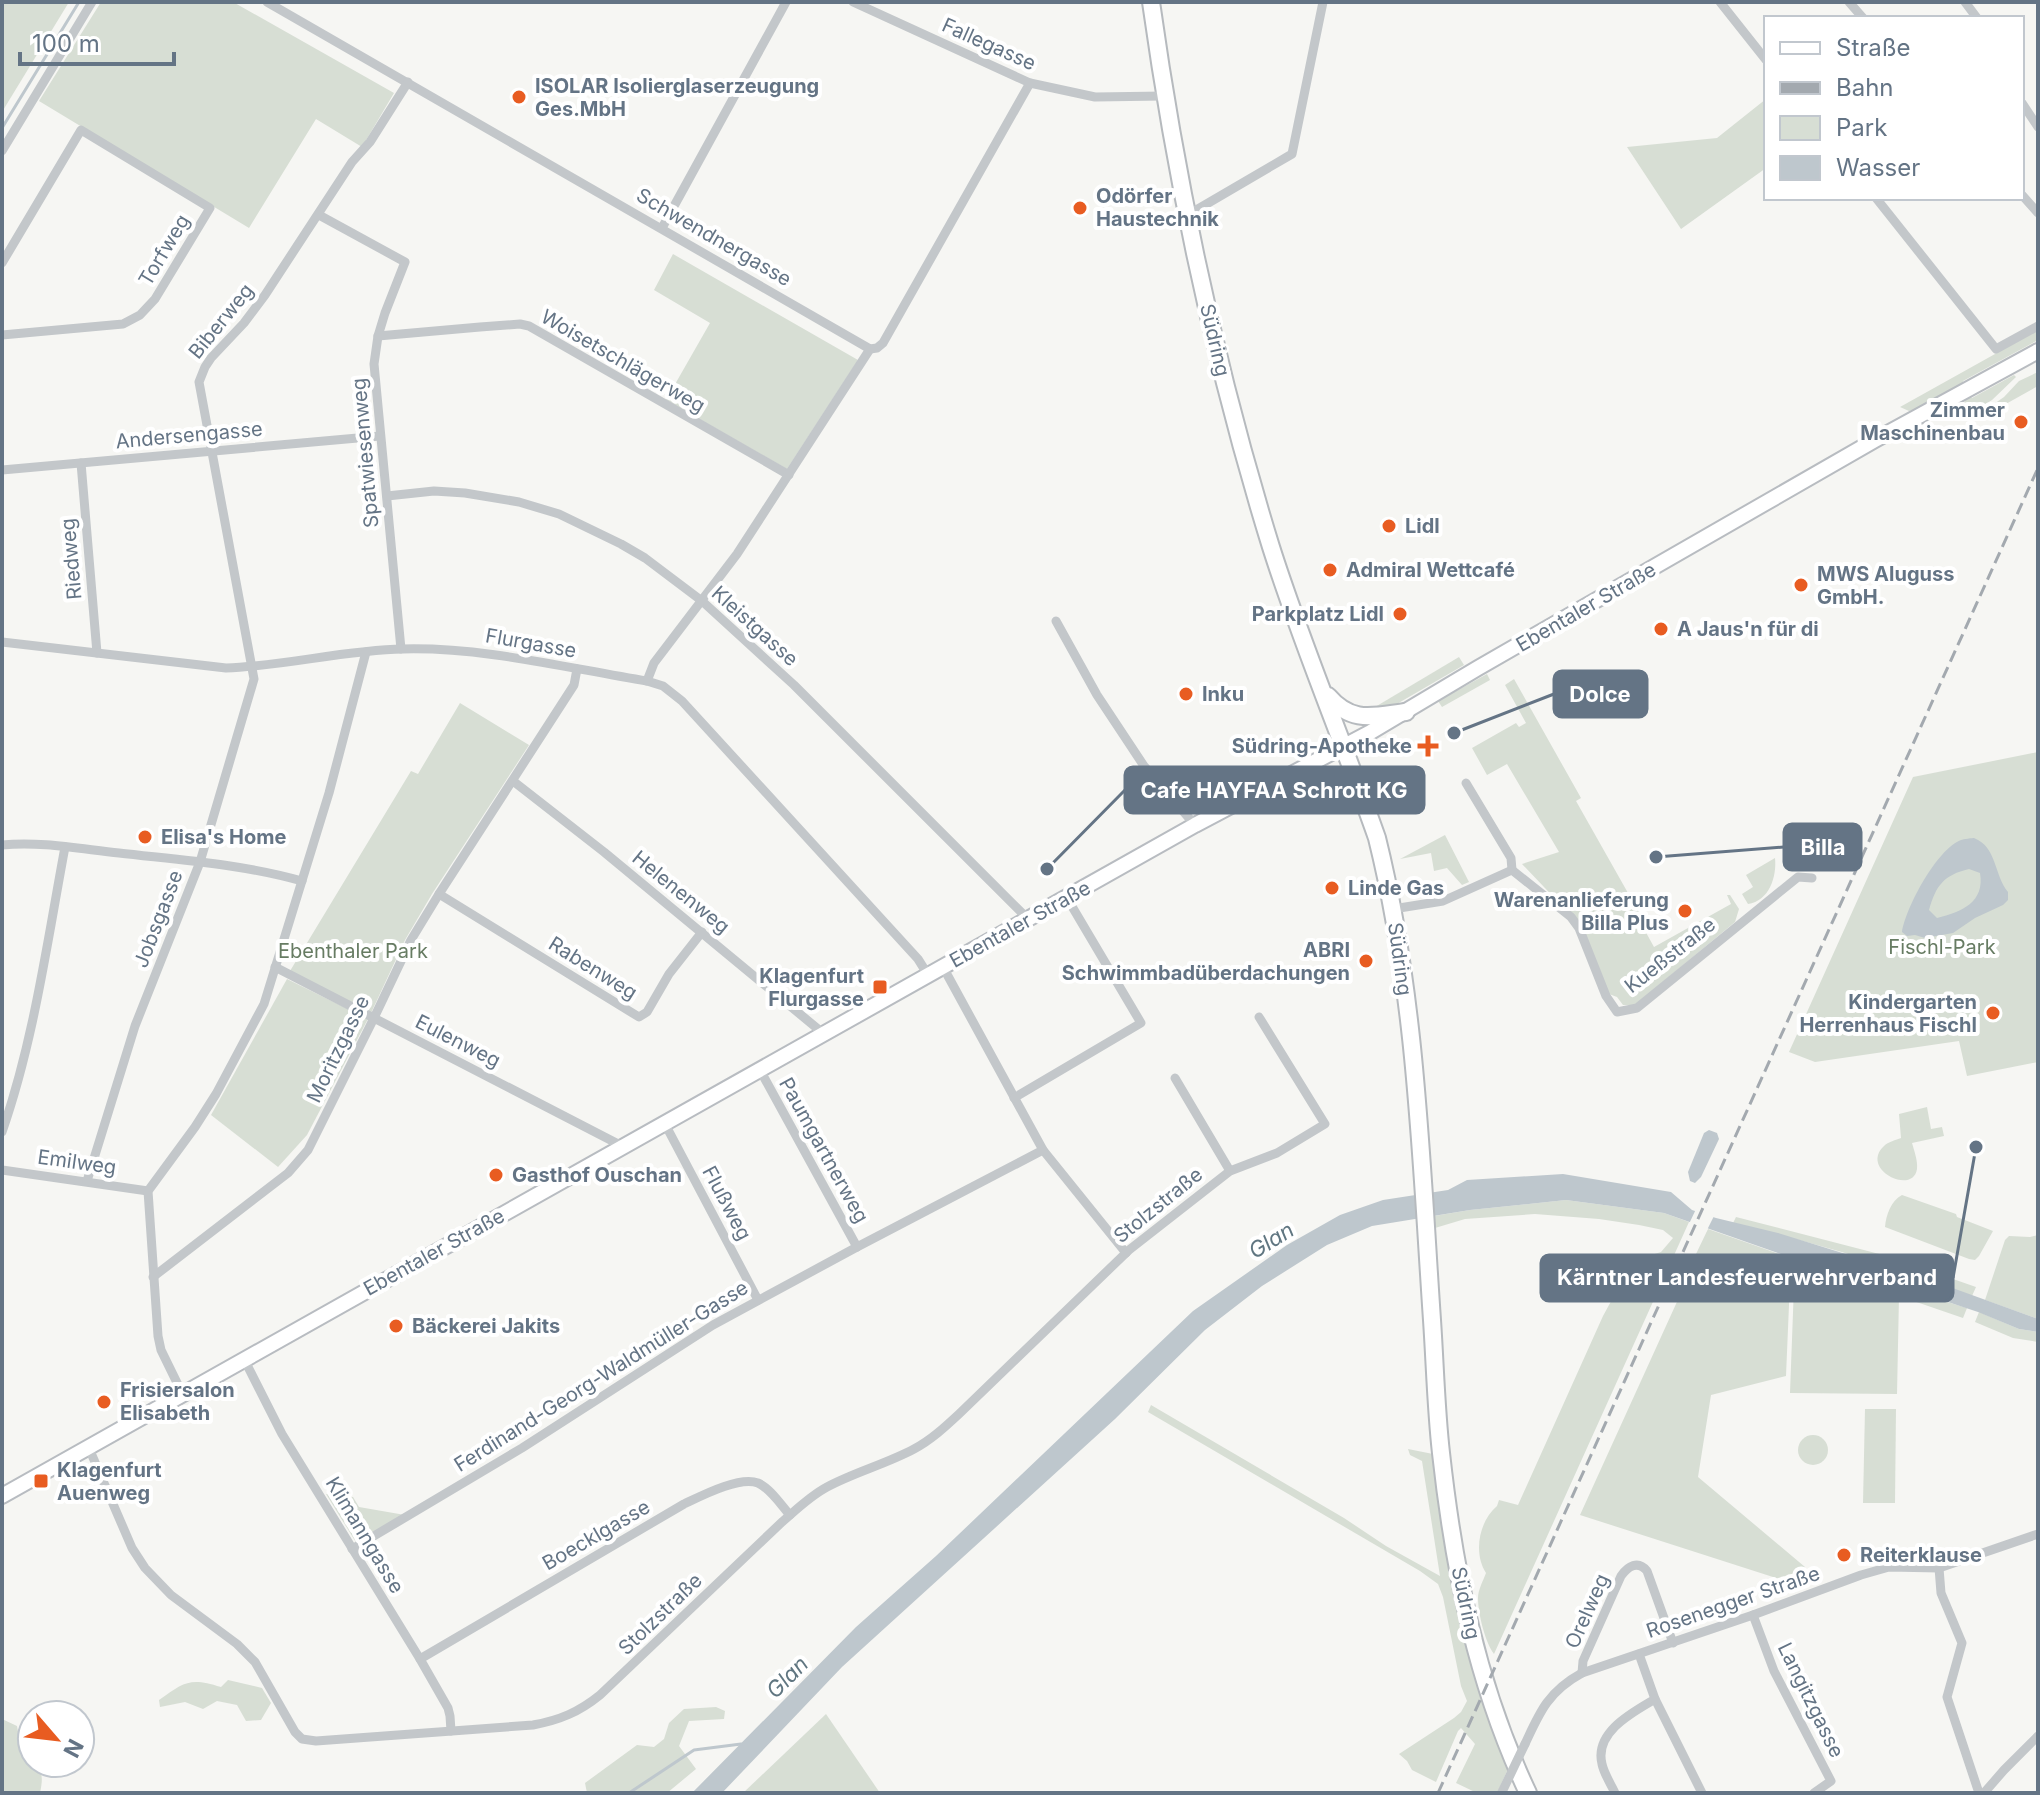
<svg xmlns="http://www.w3.org/2000/svg" width="2040" height="1795" font-family="Inter,sans-serif">
<style>
.green{fill:#d7ded4}
.water{fill:#bec7cd;fill-rule:evenodd}
.pier{fill:#f6f6f3}
.lines{fill:none;stroke-linecap:round;stroke-linejoin:round}
.stream{stroke:#bec7cd;stroke-width:3}
.secondary-casing{stroke:#b8bcc1;stroke-width:18}
.primary-casing{stroke:#b6babe;stroke-width:20}
.minor{stroke:#c3c7ca;stroke-width:9}
.secondary{stroke:#fff;stroke-width:14}
.primary{stroke:#fff;stroke-width:16}
.rail{stroke:#a3a9af;stroke-width:3;stroke-dasharray:12 6;stroke-linecap:butt}
.minor-bridge{stroke:#c3c7ca;stroke-width:9}
.poi-dot{fill:#e85c21;stroke:#fff;stroke-width:3}
.labels{text-anchor:middle;stroke-width:8;stroke-linejoin:round;paint-order:stroke}
.street-label{font-size:20px;fill:#647485;stroke:#fff}
.poi-label{font-size:20px;font-weight:bold;fill:#647485;stroke:#fff;text-anchor:start}
.park-label{font-size:20px;fill:#677c63;stroke:#fff}
.water-label{font-size:22px;font-style:italic;fill:#607681;stroke:#fff}
.leader{fill:none;stroke:#647485;stroke-width:3}
.callout-dot{fill:#647485;stroke:#fff;stroke-width:3}
.callout{fill:#647485;stroke:#647485;stroke-width:3}
.callout-label{font-size:22px;text-anchor:middle;font-weight:bold;fill:#fff}
</style>
<rect width="100%" height="100%" fill="#f6f6f3"/>
<g class="green">
<path d="M2,2H69L2,112Z"/>
<path d="M101,2H233L394,93L362,147L316,119L249,228L39,101Z"/>
<path d="M1766,99V168L1681,229L1627,147L1717,138Z"/>
<path d="M673,254L858,360L787,469L666,400L710,323L654,290Z"/>
<path d="M2038,330V340L1963,381V383L1918,409L1909,411L1900,407Z"/>
<path d="M2038,372V386L1979,419L1975,417L2004,397L2019,381Z"/>
<path d="M2014,375L2016,377L1992,400L1971,413L1964,402L1970,396L1972,398Z"/>
<path d="M1459,657L1464,665L1383,712L1370,710Z"/>
<path d="M1487,674L1490,680L1442,707L1438,701Z"/>
<path d="M1514,679L1581,798L1576,801L1641,916L1638,918L1654,947L1731,904L1727,895H1730L1739,909L1735,922L1635,1005H1623L1617,997L1609,994L1583,928L1522,864L1559,852L1507,764L1487,775L1472,748L1516,723L1519,727L1526,723L1505,685Z"/>
<path d="M460,703L529,745L432,894L405,940L371,1013L290,971L411,771L418,774Z"/>
<path d="M2038,752V1062L1967,1076L1959,1041L1815,1062L1789,1052L1913,777Z"/>
<path d="M1445,835L1469,882L1462,885L1447,868L1434,871L1431,853L1400,859Z"/>
<path d="M1775,858C1777,877 1769,901 1748,904L1742,894L1753,887L1746,875Z"/>
<path d="M287,979L368,1019L307,1135L278,1167L211,1115Z"/>
<path d="M1927,1107L1931,1129L1942,1127L1944,1136L1912,1143C1914,1150 1918,1161 1917,1169C1913,1196 1859,1169 1884,1146C1888,1142 1896,1140 1901,1138L1899,1114Z"/>
<path d="M1902,1195L1956,1214L1957,1217L1993,1231L1979,1256L1975,1260L1969,1259L1885,1227C1886,1215 1891,1201 1902,1195Z"/>
<path d="M1566,1200L1664,1213L1689,1222L1494,1654C1485,1642 1478,1613 1478,1598C1478,1590 1483,1581 1486,1573C1473,1553 1479,1521 1497,1506L1499,1500L1518,1505L1603,1316L1633,1261L1661,1252L1673,1238L1663,1230L1639,1225L1599,1219L1535,1214L1465,1219L1435,1228L1434,1216L1470,1210Z"/>
<path d="M1736,1217L1887,1256L1976,1287L1972,1296C1895,1267 1814,1242 1733,1223Z"/>
<path d="M1708,1229L1791,1258L1786,1376L1711,1395L1698,1477L1805,1567L1795,1584L1580,1515L1696,1260V1254Z"/>
<path d="M2038,1235V1319L1985,1300L2005,1240L2009,1236L2030,1237Z"/>
<path d="M1795,1259L1872,1279L1967,1308L1963,1318L1899,1296L1897,1394L1790,1393Z"/>
<path d="M1979,1312L2019,1329L2038,1332V1342L2013,1338L1975,1322Z"/>
<path d="M1151,1405L1344,1518L1386,1546L1440,1576L1422,1461L1410,1455L1408,1449L1433,1454L1435,1458L1455,1594L1454,1595C1467,1655 1485,1712 1508,1769L1497,1793H1477L1456,1783L1475,1744L1461,1728L1458,1731L1436,1782L1412,1770L1407,1761L1399,1754L1454,1718L1461,1712L1467,1701L1461,1686L1443,1597L1438,1584L1420,1571L1148,1412Z"/>
<path d="M1865,1409H1896L1895,1503H1863Z"/>
<circle cx="1813" cy="1450" r="15"/>
<path d="M326,1494L353,1497L359,1507L405,1515L357,1544Z"/>
<path d="M228,1680L262,1688L271,1703L261,1720L246,1721L237,1705L217,1701L203,1709L185,1702L160,1707L159,1700C184,1682 190,1677 221,1687Z"/>
<path d="M716,1707L725,1711L724,1719L689,1721L679,1746L696,1769L667,1793H587L585,1783L637,1745L654,1747L664,1739L669,1723L684,1709Z"/>
<path d="M826,1714L880,1793H743Z"/>
<path d="M2,1719L17,1726L22,1754C40,1768 45,1769 40,1793H2Z"/>
</g>
<g class="water">
<path d="M1974,838C1997,847 1994,875 2008,892V900L2003,905L1975,918L1953,933L1925,938L1915,935L1907,936L1902,932C1906,907 1937,849 1961,840C1963,839 1973,838 1974,838ZM1969,869L1980,873C1985,902 1962,912 1937,918L1929,910C1936,885 1944,875 1969,869Z"/>
<path d="M1709,1130L1717,1133L1719,1139L1701,1177L1695,1183L1690,1181L1688,1172L1704,1133Z"/>
<path d="M1563,1174L1671,1192L1692,1210L1716,1218L1778,1233L1936,1282L2038,1319V1332L2019,1329L1978,1312L1933,1297L1872,1279L1795,1259L1664,1213L1566,1200L1470,1210L1372,1226L1327,1245L1262,1286L1205,1330L1115,1419L842,1667L722,1793H692L856,1627L936,1556L1193,1311L1287,1245L1340,1215L1383,1200L1448,1190L1467,1180Z"/>
</g>
<path class="pier" d="M1697,1207L1715,1214L1706,1232L1688,1226Z"/>
<g class="lines">
<g class="stream">
<path d="M2,128L79,2"/>
<path d="M629,1793L694,1750L741,1744"/>
</g>
<g class="secondary-casing">
<path id="secondary" d="M2,1496L1195,825L1369,733L1478,668L1875,440L2038,351"/>
</g>
<g class="primary-casing">
<g id="primary">
<path d="M1151,2C1177,187 1216,369 1271,547C1302,645 1343,741 1377,838C1416,995 1421,1159 1432,1320C1435,1364 1436,1409 1441,1453C1454,1571 1477,1685 1528,1793"/>
<path d="M1328,696C1352,724 1373,716 1406,712"/>
</g>
</g>
<g class="minor">
<path d="M267,2L870,349L877,348L883,343L1030,83"/>
<path d="M853,2L1030,83L1095,97L1164,96"/>
<path d="M1720,2L1766,60"/>
<path d="M1849,2L1863,18"/>
<path d="M1965,2L1977,18"/>
<path d="M2022,103L2038,127"/>
<path d="M2,151L92,2"/>
<path d="M2022,195L2038,213"/>
<path d="M1876,198L1996,349L2038,326"/>
<path d="M319,215L405,262L385,313L378,336L374,364L401,649"/>
<path d="M1186,216L1292,154L1323,2"/>
<path d="M662,228L786,2"/>
<path d="M2,263L81,130L210,208L155,299L140,315L123,324L2,335"/>
<path d="M378,336L480,327L520,324L529,326L789,475"/>
<path d="M81,463L97,653"/>
<path d="M2,470L380,436"/>
<path d="M387,496L434,491L465,493L519,502L559,514L621,544L645,558L702,601L794,685L1028,919"/>
<path d="M1056,621L1097,695L1144,766L1195,825"/>
<path d="M2,642L226,668C285,666 344,650 403,649C485,647 566,668 647,681L663,686L682,701L918,959L928,975"/>
<path d="M647,681L654,663L737,554L870,349"/>
<path d="M513,781L604,852L824,1034"/>
<path d="M1466,783L1511,858L1512,870"/>
<path d="M2,845C40,841 81,849 119,853C180,860 242,864 302,881"/>
<path d="M439,894L639,1017L647,1012L669,974L702,932"/>
<path d="M1393,909L1443,901L1512,870L1571,917L1579,928L1606,996L1617,1012L1637,1008L1798,877L1812,878"/>
<path d="M275,967L624,1147"/>
<path d="M943,967L1043,1150L1126,1253"/>
<path d="M760,1070L857,1247"/>
<path d="M1175,1078L1230,1171"/>
<path d="M1014,1098L1141,1023L1067,898"/>
<path d="M665,1124L758,1300"/>
<path d="M2,1132C34,1040 47,943 65,847"/>
<path d="M2,1170L148,1191"/>
<path d="M87,1181L135,1026L200,862L254,679L199,382L205,367L211,358L244,323L265,295L352,162L370,142L408,82"/>
<path d="M153,1277L288,1173L308,1150L374,1018L411,940L439,894L574,685L577,669"/>
<path d="M244,1359L282,1434L420,1659L448,1708L450,1716L451,1731"/>
<path d="M182,1393L161,1350L158,1336L148,1191L195,1127L216,1094L264,1004L329,793L366,652"/>
<path d="M88,1446L132,1548L145,1568L171,1595L237,1644L255,1662L295,1732L302,1739L316,1741L533,1725C560,1720 579,1712 600,1695L782,1522C796,1510 810,1496 827,1487C855,1472 886,1464 914,1449C931,1440 945,1427 959,1414L1129,1250L1230,1171L1277,1153L1325,1124L1259,1017"/>
<path d="M352,1549L522,1448L713,1325L857,1247L1043,1150"/>
<path d="M1939,1568L1941,1593L1962,1643L1947,1697L1979,1793"/>
<path d="M1753,1615L1774,1671L1831,1781L1814,1793"/>
<path d="M1639,1654L1655,1699L1702,1793"/>
<path d="M420,1659L684,1504C701,1496 739,1476 758,1483C770,1488 781,1505 790,1515"/>
<path d="M1582,1673L1583,1661L1621,1576C1628,1566 1638,1560 1647,1571L1673,1643"/>
<path d="M1525,1744C1540,1711 1549,1691 1582,1673L1753,1615L1861,1575L1889,1567L1939,1568L2038,1534"/>
<path d="M1615,1793C1611,1784 1604,1774 1602,1764C1594,1732 1633,1712 1655,1699"/>
<path d="M1984,1793L2004,1770L2038,1736"/>
</g>
<use href="#secondary" class="secondary"/>
<use href="#primary" class="primary"/>
<path class="rail" d="M1438,1793L2038,468"/>
<path class="minor-bridge" d="M1502,1792L1525,1744"/>
</g>
<g class="poi-dot">
<circle cx="519" cy="97" r="8"/>
<circle cx="1080" cy="208" r="8"/>
<circle cx="2021" cy="422" r="8"/>
<circle cx="1389" cy="526" r="8"/>
<circle cx="1330" cy="570" r="8"/>
<circle cx="1801" cy="585" r="8"/>
<circle cx="1400" cy="614" r="8"/>
<circle cx="1661" cy="629" r="8"/>
<circle cx="1186" cy="694" r="8"/>
<path d="M1424 734h8v8h8v8h-8v8h-8v-8h-8v-8h8z"/>
<circle cx="145" cy="837" r="8"/>
<circle cx="1332" cy="888" r="8"/>
<circle cx="1685" cy="911" r="8"/>
<circle cx="1366" cy="961" r="8"/>
<rect x="872" y="979" width="16" height="16" rx="4"/>
<circle cx="1993" cy="1013" r="8"/>
<circle cx="496" cy="1175" r="8"/>
<circle cx="396" cy="1326" r="8"/>
<circle cx="104" cy="1402" r="8"/>
<rect x="33" y="1473" width="16" height="16" rx="4"/>
<circle cx="1844" cy="1555" r="8"/>
</g>
<g class="labels">
<g class="street-label">
<text transform="translate(989 44) rotate(24)" y="7">Fallegasse</text>
<text transform="translate(714 237) rotate(30)" y="7">Schwendnergasse</text>
<text transform="translate(164 250) rotate(-59)" y="7">Torfweg</text>
<text transform="translate(221 321) rotate(-51)" y="7">Biberweg</text>
<text transform="translate(1215 340) rotate(77)" y="7">Südring</text>
<text transform="translate(623 361) rotate(30)" y="7">Woisetschlägerweg</text>
<text transform="translate(189 435) rotate(-5)" y="7">Andersengasse</text>
<text transform="translate(365 453) rotate(-95)" y="7">Spatwiesenweg</text>
<text transform="translate(71 559) rotate(-95)" y="7">Riedweg</text>
<text transform="translate(1586 607) rotate(-30)" y="7">Ebentaler Straße</text>
<text transform="translate(755 626) rotate(42)" y="7">Kleistgasse</text>
<text transform="translate(531 643) rotate(10)" y="7">Flurgasse</text>
<text transform="translate(681 892) rotate(39)" y="7">Helenenweg</text>
<text transform="translate(158 919) rotate(-69)" y="7">Jobsgasse</text>
<text transform="translate(1020 924) rotate(-29)" y="7">Ebentaler Straße</text>
<text transform="translate(1670 955) rotate(-38)" y="7">Kueßstraße</text>
<text transform="translate(1400 959) rotate(82)" y="7">Südring</text>
<text transform="translate(593 968) rotate(32)" y="7">Rabenweg</text>
<text transform="translate(458 1041) rotate(27)" y="7">Eulenweg</text>
<text transform="translate(338 1049) rotate(-64)" y="7">Moritzgasse</text>
<text transform="translate(824 1150) rotate(61)" y="7">Paumgartnerweg</text>
<text transform="translate(77 1162) rotate(8)" y="7">Emilweg</text>
<text transform="translate(727 1203) rotate(62)" y="7">Flußweg</text>
<text transform="translate(1158 1205) rotate(-39)" y="7">Stolzstraße</text>
<text transform="translate(434 1252) rotate(-29)" y="7">Ebentaler Straße</text>
<text transform="translate(601 1376) rotate(-32)" y="7">Ferdinand-Georg-Waldmüller-Gasse</text>
<text transform="translate(365 1535) rotate(59)" y="7">Klimanngasse</text>
<text transform="translate(596 1535) rotate(-30)" y="7">Boecklgasse</text>
<text transform="translate(1733 1602) rotate(-19)" y="7">Rosenegger Straße</text>
<text transform="translate(1466 1603) rotate(78)" y="7">Südring</text>
<text transform="translate(1587 1611) rotate(-66)" y="7">Orelweg</text>
<text transform="translate(660 1614) rotate(-44)" y="7">Stolzstraße</text>
<text transform="translate(1811 1700) rotate(64)" y="7">Langitzgasse</text>
</g>
<g class="poi-label">
<text x="535" y="93">ISOLAR Isolierglaserzeugung<tspan x="535" dy="23">Ges.MbH</tspan></text>
<text x="1096" y="203">Odörfer<tspan x="1096" dy="23">Haustechnik</tspan></text>
<text x="2005" y="417" text-anchor="end">Zimmer<tspan x="2005" dy="23">Maschinenbau</tspan></text>
<text x="1405" y="533">Lidl</text>
<text x="1346" y="577">Admiral Wettcafé</text>
<text x="1817" y="581">MWS Aluguss<tspan x="1817" dy="23">GmbH.</tspan></text>
<text x="1384" y="621" text-anchor="end">Parkplatz Lidl</text>
<text x="1677" y="636">A Jaus'n für di</text>
<text x="1202" y="701">Inku</text>
<text x="1412" y="753" text-anchor="end">Südring-Apotheke</text>
<text x="161" y="844">Elisa's Home</text>
<text x="1348" y="895">Linde Gas</text>
<text x="1669" y="907" text-anchor="end">Warenanlieferung<tspan x="1669" dy="23">Billa Plus</tspan></text>
<text x="1350" y="957" text-anchor="end">ABRI<tspan x="1350" dy="23">Schwimmbadüberdachungen</tspan></text>
<text x="864" y="983" text-anchor="end">Klagenfurt<tspan x="864" dy="23">Flurgasse</tspan></text>
<text x="1977" y="1009" text-anchor="end">Kindergarten<tspan x="1977" dy="23">Herrenhaus Fischl</tspan></text>
<text x="512" y="1182">Gasthof Ouschan</text>
<text x="412" y="1333">Bäckerei Jakits</text>
<text x="120" y="1397">Frisiersalon<tspan x="120" dy="23">Elisabeth</tspan></text>
<text x="57" y="1477">Klagenfurt<tspan x="57" dy="23">Auenweg</tspan></text>
<text x="1860" y="1562">Reiterklause</text>
</g>
<g class="park-label">
<text x="1942" y="954">Fischl-Park</text>
<text x="353" y="958">Ebenthaler Park</text>
</g>
<g class="water-label">
<text transform="translate(1271 1240) rotate(-32)" y="8">Glan</text>
<text transform="translate(787 1677) rotate(-45)" y="8">Glan</text>
</g>
</g>
<path class="leader" d="M1454 733L1554 694M1047 869L1125 790M1656 857L1784 847M1976 1147L1953 1278"/>
<g class="callout-dot">
<circle cx="1454" cy="733" r="8"/>
<circle cx="1047" cy="869" r="8"/>
<circle cx="1656" cy="857" r="8"/>
<circle cx="1976" cy="1147" r="8"/>
</g>
<g class="callout">
<rect x="1554" y="671" width="93" height="46" rx="8"/>
<rect x="1125" y="767" width="299" height="46" rx="8"/>
<rect x="1784" y="824" width="77" height="46" rx="8"/>
<rect x="1541" y="1255" width="412" height="46" rx="8"/>
</g>
<g class="callout-label">
<text x="1600" y="702">Dolce</text>
<text x="1274" y="798">Cafe HAYFAA Schrott KG</text>
<text x="1823" y="855">Billa</text>
<text x="1747" y="1285">Kärntner Landesfeuerwehrverband</text>
</g>
<rect width="2040" height="1795" fill="none" stroke="#647485" stroke-width="8"/>
<rect x="1764" y="16" width="260" height="184" fill="#ffffff" stroke="#c1c7ce" stroke-width="2"/>
<rect x="1780" y="42" width="40" height="12" fill="#ffffff" stroke="#c1c7ce" stroke-width="2"/>
<text x="1836" y="56" font-size="24" fill="#647485">Straße</text>
<rect x="1780" y="82" width="40" height="12" fill="#a3a9af" stroke="#c1c7ce" stroke-width="2"/>
<text x="1836" y="96" font-size="24" fill="#647485">Bahn</text>
<rect x="1780" y="116" width="40" height="24" fill="#d7ded4" stroke="#c1c7ce" stroke-width="2"/>
<text x="1836" y="136" font-size="24" fill="#647485">Park</text>
<rect x="1780" y="156" width="40" height="24" fill="#bec7cd" stroke="#c1c7ce" stroke-width="2"/>
<text x="1836" y="176" font-size="24" fill="#647485">Wasser</text>
<g transform="translate(56 1739) rotate(118)"><circle r="38" fill="#ffffff" stroke="#c1c7ce" stroke-width="2"/>
<path d="M0-6L14 30L0 20L-14 30Z" fill="#e85c21"/>
<text y="-12" font-size="22" font-weight="bold" text-anchor="middle" fill="#647485">N</text>
</g>
<path d="M20 52v12h154v-12" fill="none" stroke="#647485" stroke-width="4"/>
<text x="32" y="52" font-size="24" fill="#647485" stroke="#ffffff" stroke-width="6" paint-order="stroke">100 m</text>
</svg>
